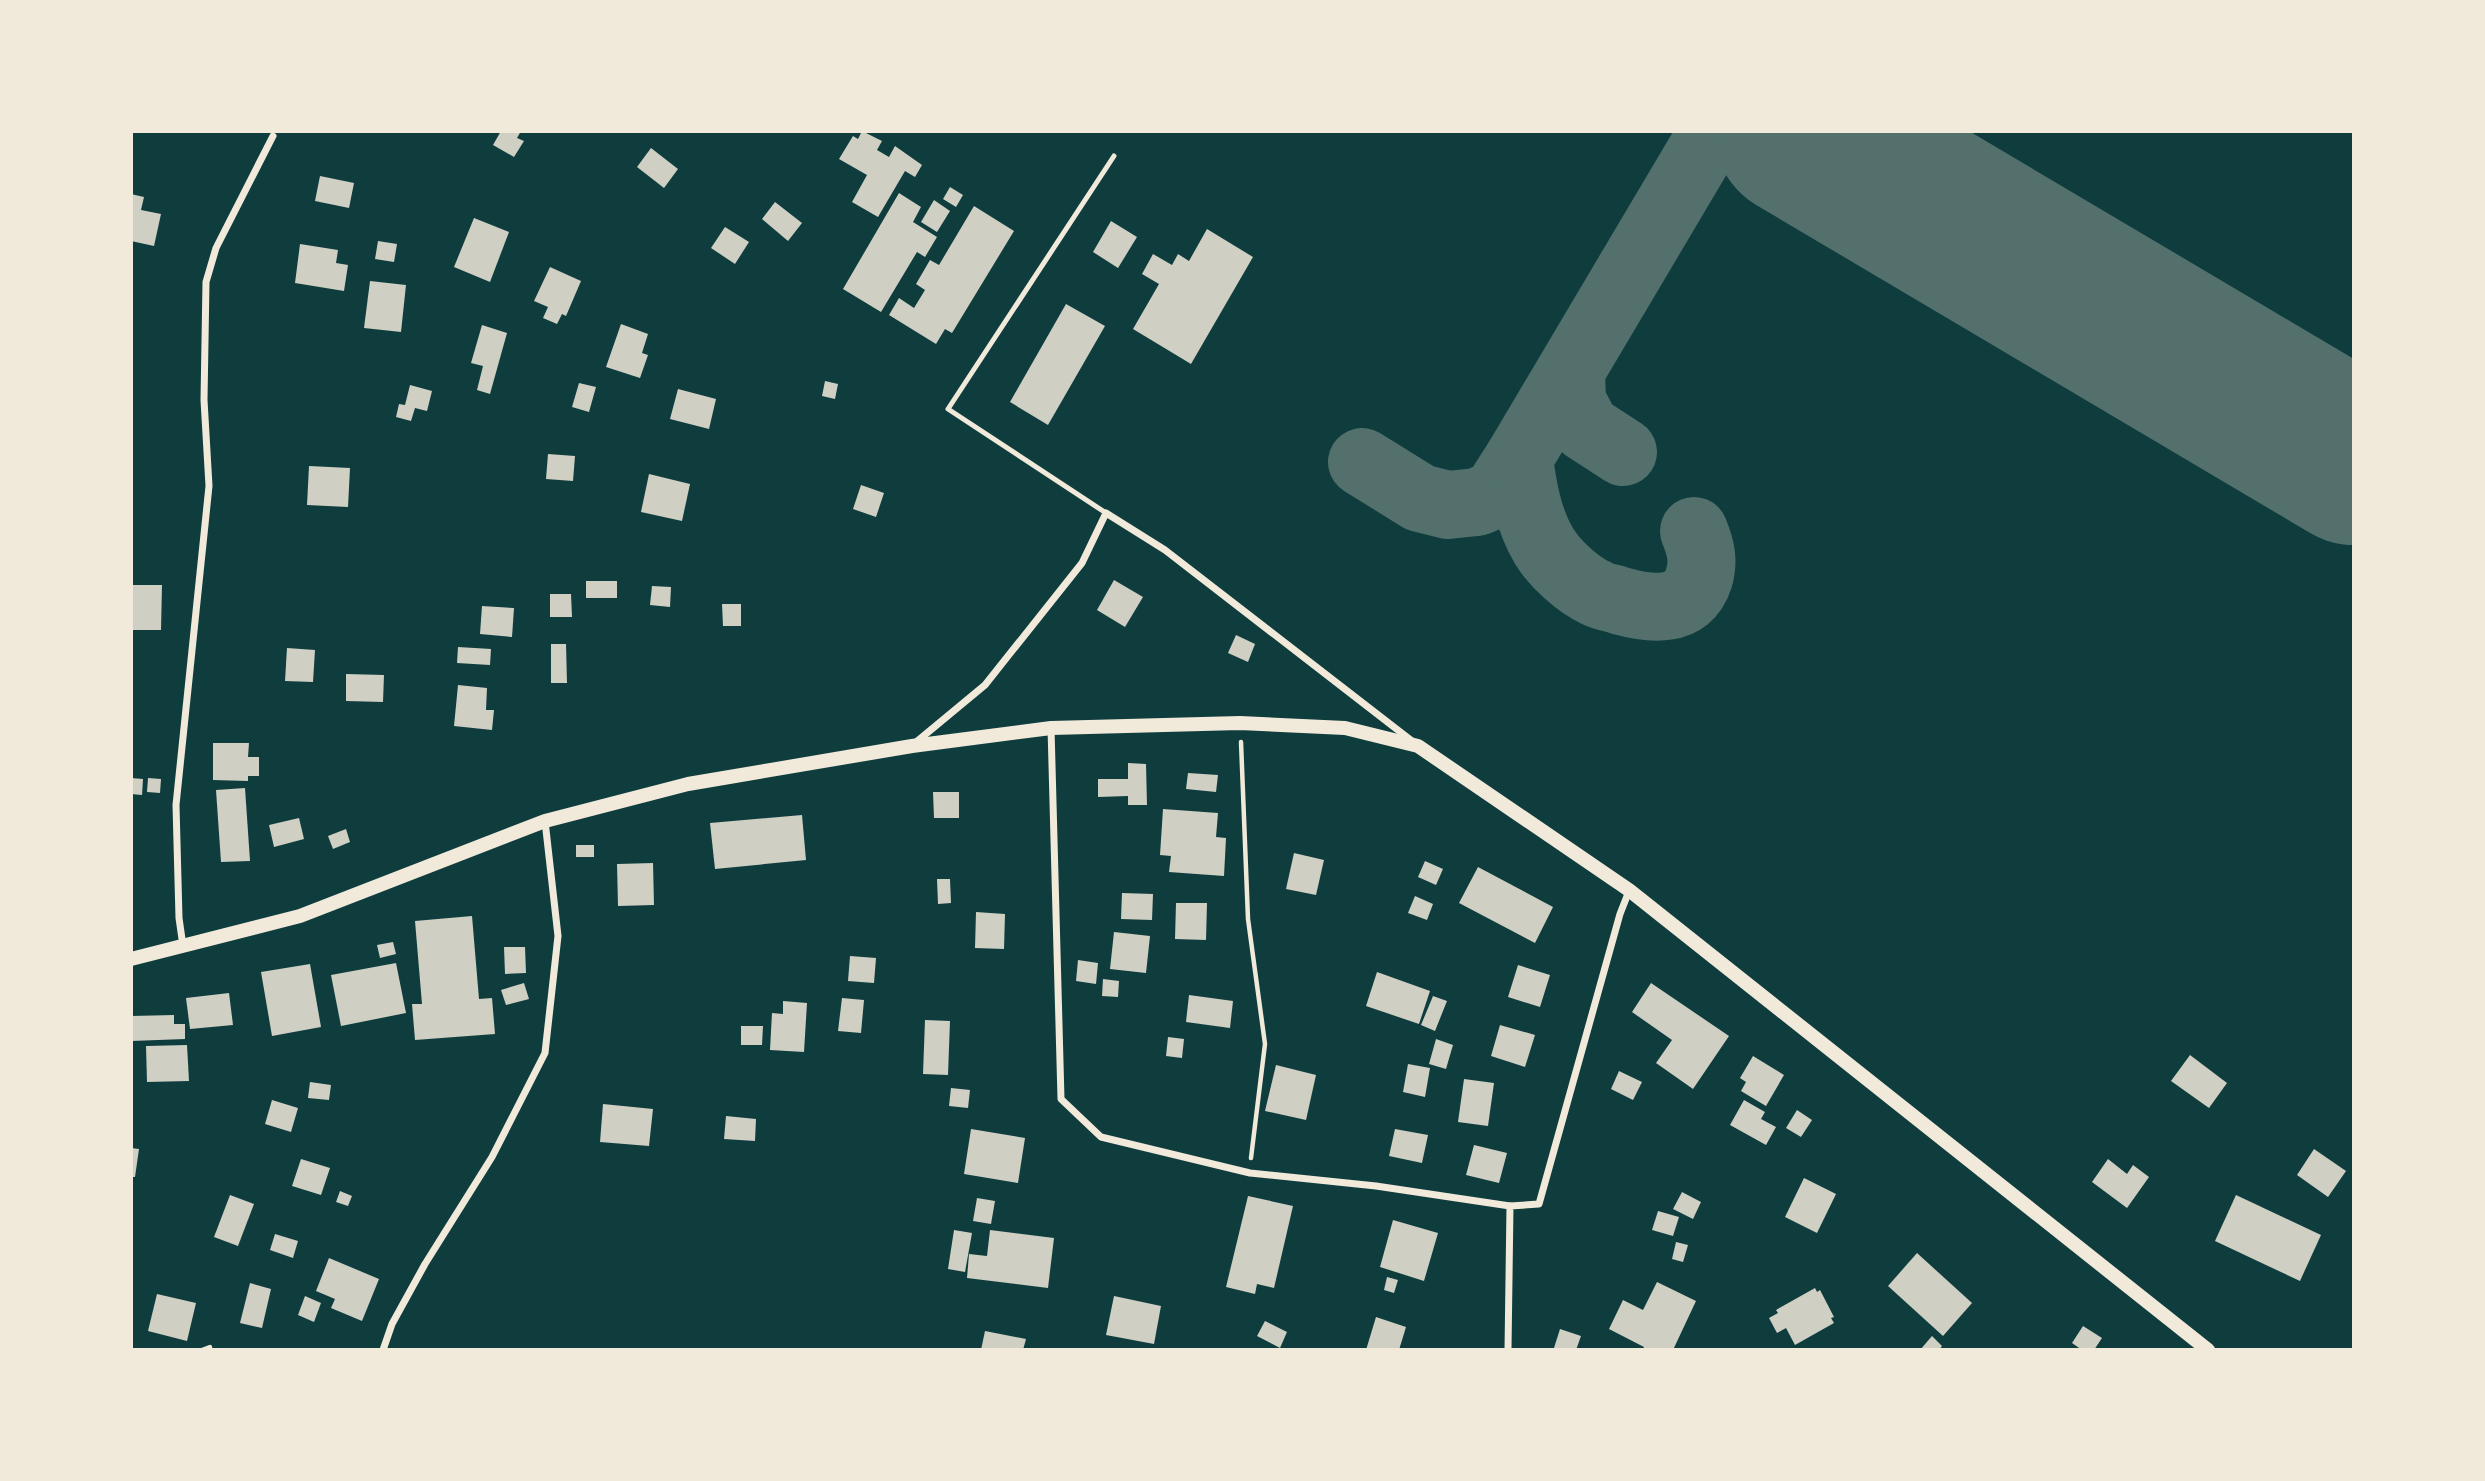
<svg xmlns="http://www.w3.org/2000/svg" width="2485" height="1481" font-family="'Work Sans',sans-serif">
<style>
.lines{fill:none;stroke-linecap:round;stroke-linejoin:round}
.taxiway{stroke:#53706d;stroke-width:68}
.runway{stroke:#53706d;stroke-width:172}
.building{fill:#cfcfc3}
.path{stroke:#f1e9da;stroke-width:4.5}
.service{stroke:#f1e9da;stroke-width:5}
.minor{stroke:#f1e9da;stroke-width:7}
.secondary{stroke:#f1e9da;stroke-width:14}
</style>
<rect width="100%" height="100%" fill="#0f3d3e"/>
<g class="lines">
<g class="taxiway">
<path d="M1571,372L1572,401L1586,428L1623,452"/>
<path d="M1362,462L1420,498L1448,505L1477,502L1496,494L1519,458"/>
<path d="M1694,531C1701,548 1704,561 1699,578C1688,614 1650,609 1621,601C1613,598 1603,597 1596,593C1577,584 1555,564 1544,546C1528,519 1523,489 1519,458L1713,131"/>
</g>
<path class="runway" d="M1800,131L2354,459"/>
</g>
<g class="building">
<path d="M501,131H521L517,138L524,141L514,157L493,145Z"/>
<path d="M862,131L882,141L877,150L889,157L895,146L922,165L915,177L905,171L878,217L852,202L867,175L839,159L853,136L858,139Z"/>
<path d="M651,148L678,169L664,188L637,167Z"/>
<path d="M320,176L354,183L349,208L315,201Z"/>
<path d="M950,187L963,195L956,207L943,199Z"/>
<path d="M899,193L921,207L913,222L937,237L925,257L917,252L881,312L843,289Z"/>
<path d="M131,194L144,197L141,210L161,214L154,246L131,241Z"/>
<path d="M934,200L950,211L937,232L921,222Z"/>
<path d="M775,202L802,223L788,241L762,219Z"/>
<path d="M974,206L1014,231L952,333L945,329L936,344L889,315L899,298L914,308L925,290L916,284L930,260L939,265Z"/>
<path d="M474,218L509,232L490,282L454,267Z"/>
<path d="M1111,221L1137,237L1118,268L1093,252Z"/>
<path d="M725,227L749,242L735,264L711,248Z"/>
<path d="M1207,229L1253,257L1191,364L1133,329L1159,284L1142,274L1153,254L1172,265L1178,254L1189,261Z"/>
<path d="M378,241L397,244L394,262L375,259Z"/>
<path d="M300,244L338,250L336,263L348,265L344,291L295,283Z"/>
<path d="M550,267L581,281L566,316L562,314L557,324L543,318L548,307L534,301Z"/>
<path d="M370,281L406,285L401,332L364,328Z"/>
<path d="M1066,304L1105,326L1048,425L1010,402Z"/>
<path d="M621,324L648,334L642,353L648,355L640,378L606,367Z"/>
<path d="M482,325L507,333L490,394L477,390L483,366L471,363Z"/>
<path d="M825,381L838,384L835,399L822,396Z"/>
<path d="M579,383L596,387L589,412L572,407Z"/>
<path d="M410,385L432,391L427,411L415,408L411,421L396,417L399,404L405,405Z"/>
<path d="M678,389L716,399L709,429L670,419Z"/>
<path d="M548,454L575,456L573,481L546,479Z"/>
<path d="M309,466L350,468L348,507L307,505Z"/>
<path d="M649,474L690,484L682,521L641,512Z"/>
<path d="M861,485L884,493L876,517L853,509Z"/>
<path d="M1114,580L1143,597L1125,627L1097,610Z"/>
<rect x="586" y="581" width="31" height="17"/>
<path d="M131,585H162L161,630H131Z"/>
<path d="M652,586L671,587L670,607L650,605Z"/>
<path d="M550,594H571L572,617H550Z"/>
<path d="M722,604H741V626H723Z"/>
<path d="M482,606L514,608L512,637L480,634Z"/>
<path d="M1236,635L1255,644L1248,662L1228,653Z"/>
<path d="M551,644H566L567,683H551Z"/>
<path d="M458,647L491,649L490,665L457,663Z"/>
<path d="M287,648L315,650L313,682L285,681Z"/>
<path d="M346,674L384,675L383,702L346,701Z"/>
<path d="M458,685L487,688L486,710H494L492,730L454,726Z"/>
<path d="M213,743H249L248,757H259V776H248V781L213,780Z"/>
<path d="M1128,763L1146,764L1147,805H1128V796L1098,797V779H1128Z"/>
<path d="M1188,773L1218,775L1216,792L1186,789Z"/>
<path d="M131,778L143,779L142,795L131,794Z"/>
<path d="M148,778L161,779L160,793L147,792Z"/>
<path d="M245,788L250,861L221,862L216,790Z"/>
<path d="M933,792H959V818H934Z"/>
<path d="M1163,809L1218,813L1216,837L1226,838L1224,876L1169,872L1171,856L1160,855Z"/>
<path d="M802,815L806,860L715,869L710,823Z"/>
<path d="M299,818L304,839L274,847L269,825Z"/>
<path d="M346,829L350,842L333,849L328,836Z"/>
<rect x="576" y="845" width="18" height="12"/>
<path d="M1294,853L1324,860L1316,895L1286,889Z"/>
<path d="M1425,861L1443,869L1436,885L1418,877Z"/>
<path d="M653,863L654,905L618,906L617,864Z"/>
<path d="M1478,867L1553,907L1535,943L1459,903Z"/>
<path d="M937,879H950L951,903L938,904Z"/>
<path d="M1122,893L1153,894L1152,920L1121,919Z"/>
<path d="M1415,896L1433,904L1427,920L1408,913Z"/>
<path d="M1176,903H1207L1206,940L1175,939Z"/>
<path d="M976,912L1005,914L1004,949L975,948Z"/>
<path d="M472,916L479,999L492,998L495,1034L415,1040L412,1004H422L415,921Z"/>
<path d="M1114,932L1150,936L1146,973L1110,969Z"/>
<path d="M393,942L396,954L380,958L377,945Z"/>
<path d="M504,947H525L526,973L505,974Z"/>
<path d="M850,956L876,958L874,983L848,981Z"/>
<path d="M1078,960L1098,963L1096,984L1076,981Z"/>
<path d="M396,963L406,1013L341,1026L331,975Z"/>
<path d="M310,964L321,1027L272,1036L261,972Z"/>
<path d="M1518,965L1550,975L1540,1007L1508,997Z"/>
<path d="M1377,972L1430,991L1419,1024L1366,1006Z"/>
<path d="M1103,979L1119,981L1118,997L1102,996Z"/>
<path d="M524,983L529,999L506,1005L501,990Z"/>
<path d="M1651,983L1729,1036L1693,1089L1656,1063L1672,1040L1632,1012Z"/>
<path d="M229,993L233,1025L190,1029L186,998Z"/>
<path d="M1189,995L1233,1001L1230,1028L1186,1022Z"/>
<path d="M1433,996L1447,1001L1435,1031L1421,1025Z"/>
<path d="M842,998L864,1000L861,1033L838,1031Z"/>
<path d="M783,1001L807,1003L804,1052L770,1050L772,1013L783,1014Z"/>
<path d="M174,1015V1024H185V1039L131,1041V1016Z"/>
<path d="M925,1020L950,1021L948,1075L923,1074Z"/>
<path d="M1500,1025L1535,1035L1525,1067L1491,1056Z"/>
<path d="M741,1026H763L762,1045H741Z"/>
<path d="M1168,1037L1184,1039L1182,1058L1166,1056Z"/>
<path d="M1436,1039L1453,1045L1446,1069L1429,1064Z"/>
<path d="M187,1045L189,1081L147,1082L146,1046Z"/>
<path d="M2190,1055L2227,1083L2209,1108L2171,1081Z"/>
<path d="M1753,1056L1784,1075L1766,1106L1741,1091L1746,1082L1740,1078Z"/>
<path d="M1408,1064L1430,1068L1425,1097L1403,1092Z"/>
<path d="M1276,1065L1316,1075L1306,1120L1265,1111Z"/>
<path d="M1619,1071L1642,1082L1633,1100L1611,1089Z"/>
<path d="M1464,1079L1494,1083L1488,1126L1458,1122Z"/>
<path d="M310,1082L331,1085L329,1100L308,1098Z"/>
<path d="M951,1088L970,1090L968,1108L949,1106Z"/>
<path d="M272,1100L298,1108L291,1132L265,1124Z"/>
<path d="M1744,1100L1765,1112L1761,1119L1776,1127L1766,1145L1730,1125Z"/>
<path d="M603,1104L653,1109L649,1146L600,1142Z"/>
<path d="M1797,1110L1812,1120L1801,1137L1786,1128Z"/>
<path d="M726,1116L756,1119L755,1141L724,1139Z"/>
<path d="M971,1129L1025,1138L1018,1183L964,1174Z"/>
<path d="M1395,1129L1428,1135L1422,1163L1389,1156Z"/>
<path d="M1474,1145L1507,1153L1499,1183L1466,1175Z"/>
<path d="M131,1148L139,1149L135,1177H131Z"/>
<path d="M2314,1149L2346,1171L2328,1197L2297,1175Z"/>
<path d="M301,1159L330,1168L321,1195L292,1186Z"/>
<path d="M2108,1159L2127,1174L2133,1165L2149,1177L2127,1208L2092,1182Z"/>
<path d="M1804,1178L1836,1194L1817,1233L1785,1217Z"/>
<path d="M340,1191L352,1196L348,1206L336,1202Z"/>
<path d="M1682,1192L1701,1202L1693,1219L1673,1209Z"/>
<path d="M230,1195L254,1204L238,1246L214,1237Z"/>
<path d="M2236,1195L2321,1235L2300,1281L2215,1241Z"/>
<path d="M1248,1196L1293,1206L1274,1288L1257,1284L1255,1294L1226,1287Z"/>
<path d="M977,1198L995,1201L991,1224L973,1221Z"/>
<path d="M1658,1211L1679,1217L1673,1236L1652,1230Z"/>
<path d="M1393,1220L1438,1233L1424,1281L1380,1267Z"/>
<path d="M954,1230L972,1233L965,1272L948,1269Z"/>
<path d="M990,1230L1054,1238L1048,1288L967,1278L969,1254L987,1256Z"/>
<path d="M275,1234L298,1241L293,1258L270,1250Z"/>
<path d="M1676,1242L1688,1245L1683,1262L1672,1259Z"/>
<path d="M1917,1253L1972,1303L1943,1336L1888,1286Z"/>
<path d="M329,1258L379,1279L362,1321L331,1308L335,1299L316,1291Z"/>
<path d="M1387,1277L1398,1280L1394,1293L1384,1290Z"/>
<path d="M1657,1282L1696,1301L1673,1350H1643L1644,1347L1609,1329L1623,1300L1643,1310Z"/>
<path d="M250,1283L271,1289L262,1328L240,1323Z"/>
<path d="M1815,1288L1817,1292L1820,1290L1834,1317L1831,1318L1834,1323L1795,1345L1786,1328L1777,1333L1769,1318L1778,1313L1776,1310Z"/>
<path d="M157,1294L196,1303L187,1341L148,1331Z"/>
<path d="M305,1296L321,1303L314,1322L298,1315Z"/>
<path d="M1114,1296L1161,1306L1154,1344L1106,1335Z"/>
<path d="M1376,1317L1406,1327L1399,1350H1366Z"/>
<path d="M1265,1321L1287,1332L1280,1348L1257,1336Z"/>
<path d="M2083,1326L2102,1338L2094,1350H2082L2072,1343Z"/>
<path d="M1560,1329L1581,1336L1576,1350L1554,1348Z"/>
<path d="M985,1331L1026,1339L1023,1350H981Z"/>
<path d="M1932,1336L1942,1346L1939,1350H1920Z"/>
</g>
<g class="lines">
<g class="path">
<path d="M1241,742L1248,919L1265,1044L1251,1158"/>
<path d="M131,1350H132"/>
<path d="M202,1350L210,1347"/>
</g>
<path class="service" d="M1106,513L948,409L1114,156"/>
<g class="minor">
<path d="M1051,728L1061,1099L1101,1137L1250,1173L1376,1186L1510,1206"/>
<path d="M915,743L985,685L1082,563L1106,513L1165,550L1412,741"/>
<path d="M183,946L179,918L176,805L209,486L204,400L206,282L216,248L273,136"/>
<path d="M383,1350L392,1324L425,1264L492,1157L545,1053L558,936L545,821"/>
<path d="M1508,1350L1510,1206L1539,1204L1620,914L1629,891"/>
</g>
<path class="secondary" d="M131,959L300,916L545,821L688,784L912,746L1051,728L1240,723L1345,728L1418,746L1629,890L2208,1350"/>
</g>
<rect width="2485" height="1481" fill="none" stroke="#f1e9da" stroke-width="266"/>
</svg>
